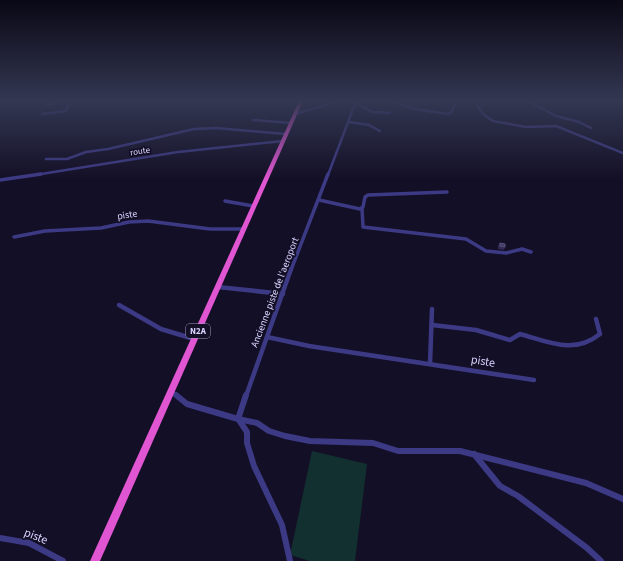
<svg xmlns="http://www.w3.org/2000/svg" width="623" height="561" font-family="'Source Sans 3',sans-serif">
<style>
.green{fill:#12302f}
.lines{fill:none;stroke-linecap:round;stroke-linejoin:round}
.minor-far3{stroke:#3d3a85;stroke-width:2.5}
.minor-far2{stroke:#3d3a85;stroke-width:3.5}
.minor-far1{stroke:#3d3a85;stroke-width:4.5}
.minor{stroke:#3d3a85;stroke-width:6}
.trunk{fill:#e055d1;fill-rule:evenodd}
.wall{fill:#312854}
.building{fill:#433a66;stroke:#5a527e}
.labels{text-anchor:middle;stroke-width:3.5;stroke-linejoin:round;paint-order:stroke}
.far-street-label{font-size:9px;fill:#d9d4ff;stroke:#130f26}
.shield{fill:#130f26;stroke:#9e99be;stroke-width:1}
.shield-label{font-size:9px;font-weight:bold;fill:#d9d4ff}
.street-label{font-size:10px;fill:#d9d4ff;stroke:#130f26}
.near-street-label{font-size:12px;fill:#d9d4ff;stroke:#130f26}
</style>
<rect width="100%" height="100%" fill="#130f26"/>
<path class="green" d="M312,451L367,464L355,561H310L290,555Z"/>
<g class="lines">
<g class="minor-far3">
<path d="M389,101L415,109L448,114L451,113L457,101"/>
<path d="M475,101L483,114L493,121L526,127L556,126L623,153"/>
<path d="M512,101H521"/>
<path d="M528,101L556,116L579,122L591,128"/>
<path d="M356,103L372,112L390,113"/>
<path d="M46,105L65,101"/>
<path d="M42,114L66,111L69,101"/>
<path d="M295,114L340,101"/>
<path d="M253,120L291,123"/>
<path d="M349,122L369,125L380,131"/>
<path d="M46,159H67L86,152L108,149L194,129L216,128L286,134"/>
<path d="M35,175L178,152L283,141"/>
<path d="M328,175L356,101"/>
</g>
<g class="minor-far2">
<path d="M0,180L41,174"/>
<path d="M319,200L360,209L363,207L365,197L368,195L447,192"/>
<path d="M225,201L253,206"/>
<path d="M362,208L363,227L466,239L486,251L506,253L522,249L531,252"/>
<path d="M14,237L45,231L101,228L129,222L148,221L210,229H244"/>
<path d="M291,270L328,174"/>
</g>
<g class="minor-far1">
<path d="M218,287L283,294"/>
<path d="M119,305L161,329L194,339"/>
<path d="M432,325L476,330L510,340L520,334C549,342 574,355 600,334L596,319"/>
<path d="M267,337L309,346L534,380"/>
<path d="M430,364L432,309"/>
<path d="M170,391L177,396"/>
<path d="M246,396L291,269"/>
</g>
<g class="minor">
<path d="M176,395L187,404L238,419L246,395"/>
<path d="M238,419L257,423L269,431L285,436L310,441L373,443L398,451H460L586,483L623,499"/>
<path d="M239,420L247,432V443L254,466L282,525L290,561"/>
<path d="M474,454L500,486L518,496L587,548L601,561"/>
<path d="M0,538L29,543L63,561"/>
</g>
<path class="trunk" d="M299,101H303L100,561H90Z"/>
</g>
<path class="wall" d="M500,243L505,247L504,250L498,249V246Z"/>
<path class="building" d="M500,243L505,244V247L500,246Z"/>
<linearGradient id="sky" x2="0" y2="1"><stop stop-color="#0a0815"/><stop offset="0.56" stop-color="#333752"/><stop offset="1" stop-color="#333752" stop-opacity="0"/></linearGradient>
<rect width="623" height="180" fill="url(#sky)"/>
<g class="labels">
<g class="far-street-label">
<text transform="translate(140 151) rotate(-8)" y="3">route</text>
</g>
<rect class="shield" x="186" y="324" width="24" height="14" rx="3"/>
<g class="shield-label">
<text x="198" y="334">N2A</text>
</g>
<g class="street-label">
<text transform="translate(127 214) rotate(-9)" y="4">piste</text>
<text transform="translate(274 292) rotate(-69)" y="4">Ancienne piste de l'aeroport</text>
</g>
<g class="near-street-label">
<text transform="translate(483 361) rotate(9)" y="4">piste</text>
<text transform="translate(36 536) rotate(22)" y="4">piste</text>
</g>
</g>
</svg>
